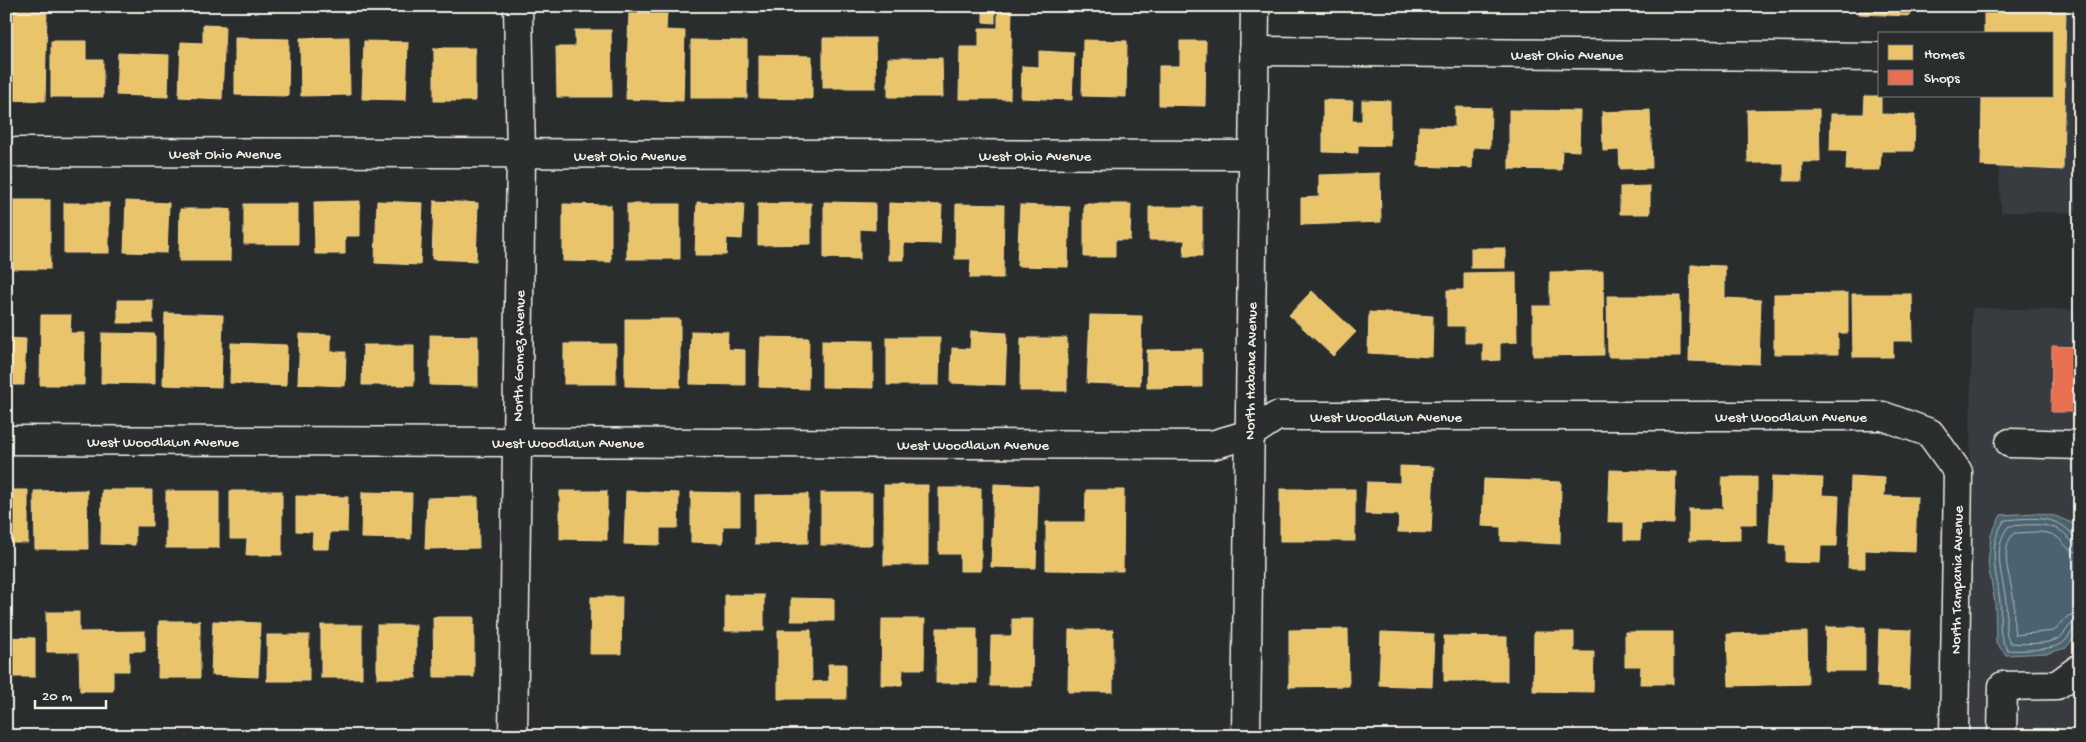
<svg xmlns="http://www.w3.org/2000/svg" width="2086" height="742" font-family="'Gochi Hand',sans-serif">
<style>
.built{fill:#373b41}
.water{fill:#4b646f;stroke:#8f9c9f}
.homes{fill:#e9c46a;stroke:#ecd290}
.shops{fill:#e76f51;stroke:#eb967e}
.lines{fill:none;stroke-linecap:round;stroke-linejoin:round}
.shore{stroke:#b0b9b8;stroke-width:1}
.minor-casing{stroke:#f4f1e8;stroke-width:31}
.minor{stroke:#2a2d2e;stroke-width:28}
.labels{text-anchor:middle;stroke-width:5;stroke-linejoin:round;paint-order:stroke}
.street-label{font-size:15px;fill:#f4f1e8;stroke:#2a2d2e}
</style>
<rect width="100%" height="100%" fill="#2a2d2e"/>
<filter id="ink" filterUnits="userSpaceOnUse"><feTurbulence type="fractalNoise" baseFrequency=".02" numOctaves="2"/><feDisplacementMap in="SourceGraphic" scale="10" xChannelSelector="R" yChannelSelector="G"/><feConvolveMatrix kernelMatrix="1 2 1 2 8 2 1 2 1" color-interpolation-filters="sRGB"/></filter>
<g filter="url(#ink)">
<g class="built">
<path d="M1991,6H2080V212H2001L1995,96H2052V34Z"/>
<path d="M1972,308L2080,310V537L2072,523L1988,564L1995,603L1996,643L2066,648L2080,629V736H1966Z"/>
</g>
<path class="water" d="M2036,513L2055,516L2072,523L2080,537V629L2066,648L2048,653L2006,655L1996,643L1995,603L1988,564L1991,535L2001,515Z"/>
<g class="homes">
<path d="M7,6H47L45,101L6,100Z"/>
<path d="M983,6H995V23L983,22Z"/>
<path d="M1860,6H1910V16L1859,14Z"/>
<path d="M1984,6H2066L2063,170L1981,166L1982,96H2052V34H1984Z"/>
<path d="M998,9H1012L1010,99H959L960,47H979V28H998Z"/>
<path d="M629,12L667,13L666,30L685,31L683,101L626,99Z"/>
<path d="M203,25L225,26L222,99L179,97L181,42L203,43Z"/>
<path d="M575,30H611L612,97H557L556,47H575Z"/>
<path d="M349,37L350,95L301,96L300,38Z"/>
<path d="M235,38L289,39L288,96L235,95Z"/>
<path d="M823,38H875L876,88H823Z"/>
<path d="M691,40L747,41V98H691Z"/>
<path d="M1083,40L1127,41L1126,97L1082,96Z"/>
<path d="M51,41H86V60H103V97H51Z"/>
<path d="M364,41L408,42L406,100L362,99Z"/>
<path d="M1180,41H1206L1205,106L1159,105V66H1180Z"/>
<rect x="434" y="48" width="41" height="53"/>
<path d="M1039,51L1074,53L1072,100L1021,98L1022,66L1039,67Z"/>
<path d="M118,53L169,55L168,97L116,95Z"/>
<path d="M759,55L812,56V99L759,98Z"/>
<path d="M888,58H942L943,97H888Z"/>
<path d="M1865,96H1881V114L1915,115L1914,151H1881L1880,170H1846L1847,151H1830L1831,114H1864Z"/>
<path d="M1323,100L1353,101L1352,121H1362V100L1390,101V146L1358,145V153L1323,152Z"/>
<path d="M1455,107L1491,108L1490,148L1473,147L1472,168L1418,166L1419,126L1455,127Z"/>
<path d="M1819,109L1820,162H1802V181H1784V163H1748L1747,110Z"/>
<path d="M1509,110L1580,111L1579,151L1562,150L1561,170L1509,169Z"/>
<path d="M1650,110L1652,168L1620,169L1619,150L1603,151L1602,112Z"/>
<path d="M1380,173L1381,222L1301,225V198L1319,197V175Z"/>
<path d="M1650,186V214H1620V187Z"/>
<rect x="6" y="200" width="44" height="69"/>
<path d="M126,201L169,203L167,253L124,252Z"/>
<path d="M360,201V236H345V254H315L314,202Z"/>
<path d="M377,201L423,203L420,265L375,263Z"/>
<path d="M434,201L478,203L476,261L432,259Z"/>
<path d="M697,202L744,204L742,239L727,238L726,255H695Z"/>
<path d="M824,202L875,203V230L860,229V259L824,258Z"/>
<rect x="64" y="203" width="45" height="50"/>
<path d="M811,203V244L758,245V204Z"/>
<path d="M889,203L942,205L940,244L904,243V260H888Z"/>
<rect x="244" y="204" width="54" height="40"/>
<path d="M563,204L611,205V262L563,261Z"/>
<rect x="627" y="204" width="53" height="55"/>
<path d="M956,204L1004,205L1003,278H970L971,259H955Z"/>
<path d="M1084,204H1131L1130,240H1115V257H1084Z"/>
<path d="M1020,205L1070,207L1068,267L1017,266Z"/>
<path d="M1149,207H1202V256H1184L1185,240H1149Z"/>
<path d="M180,209H231L230,261H179Z"/>
<rect x="1471" y="248" width="34" height="20"/>
<path d="M1691,265L1725,266V298L1761,300L1759,364L1689,361Z"/>
<path d="M1603,271L1604,355L1533,356V306H1550V272Z"/>
<path d="M1516,272L1517,342L1500,343V360L1483,361V343H1465V326H1447V290H1464V273Z"/>
<path d="M1312,291L1356,332L1333,356L1289,315Z"/>
<path d="M1848,293V333H1838V354H1774V294Z"/>
<path d="M1852,294H1912L1913,341H1893V357H1853Z"/>
<path d="M1607,296H1680V357H1608Z"/>
<rect x="118" y="300" width="35" height="23"/>
<path d="M1369,312L1433,316L1432,357L1368,353Z"/>
<path d="M165,313L223,315L221,387L163,385Z"/>
<path d="M41,315H71L70,333H85L84,385H40Z"/>
<path d="M1090,315L1142,316L1140,385L1087,383Z"/>
<path d="M625,319H680V387L625,386Z"/>
<path d="M691,331L728,332L727,349L745,350V385L690,384Z"/>
<path d="M971,331L1007,333L1005,385L951,383L952,348L970,349Z"/>
<path d="M102,333L155,334V384L101,383Z"/>
<path d="M300,334L331,335V352H346L345,386L298,384Z"/>
<path d="M430,335L478,336V386L430,385Z"/>
<path d="M761,337L809,338L808,389L759,387Z"/>
<path d="M887,337H940L939,385H887Z"/>
<path d="M6,338L26,339L24,385H6Z"/>
<path d="M1021,338H1067V391H1020Z"/>
<path d="M822,340L873,341V388L822,387Z"/>
<path d="M231,343L287,345L286,386L230,383Z"/>
<rect x="564" y="344" width="52" height="40"/>
<path d="M363,345H414V385H362Z"/>
<path d="M1202,349V387L1147,388V350Z"/>
<path d="M1400,466L1434,467L1431,533L1398,532L1399,515L1365,514L1367,482L1400,483Z"/>
<path d="M1610,470L1676,472L1674,524L1641,523L1640,540H1624V522H1608Z"/>
<path d="M1772,476L1823,478L1822,495L1839,496L1837,546H1821L1820,563L1786,562V545L1769,544Z"/>
<path d="M1851,476L1885,478L1884,496L1917,497L1915,552L1865,550V568H1848Z"/>
<path d="M1722,477H1757V524H1740V540L1689,541V509H1723Z"/>
<path d="M1484,479L1561,482L1560,544L1501,541V527L1482,526Z"/>
<path d="M994,484L1038,486L1036,568L991,567Z"/>
<rect x="884" y="485" width="44" height="80"/>
<path d="M939,488H981V571H960V554H939Z"/>
<rect x="1280" y="489" width="75" height="52"/>
<path d="M6,490H28V543H8V578H6Z"/>
<path d="M87,490L88,549H35L34,491Z"/>
<path d="M102,490H152V526H135V545L101,544Z"/>
<path d="M1086,490H1124L1123,571L1046,570V522H1085Z"/>
<rect x="166" y="491" width="53" height="57"/>
<path d="M230,491H282V555H246L247,539H230Z"/>
<path d="M560,491H607V540L560,539Z"/>
<path d="M626,491L679,493L678,528H660V545L624,544Z"/>
<path d="M362,492L412,493L411,539L361,538Z"/>
<path d="M691,492L740,493V526H723V543L691,542Z"/>
<rect x="821" y="493" width="51" height="52"/>
<path d="M808,494V543L755,544V495Z"/>
<path d="M296,496L348,497L347,532H330L329,549H312L313,532L296,531Z"/>
<path d="M478,497L479,548L425,549L427,498Z"/>
<rect x="725" y="595" width="39" height="36"/>
<path d="M591,597H622L621,654H590Z"/>
<path d="M791,598L834,599V621H791Z"/>
<path d="M46,612H79V632L145,631V651H129V671H113V691H80L79,652H47Z"/>
<path d="M433,617H474V677H434Z"/>
<path d="M882,619H925L924,669H903L902,685H881Z"/>
<path d="M1012,619H1033L1032,686H990L991,636H1012Z"/>
<path d="M159,621H200V678H158Z"/>
<path d="M213,621L260,623L258,677L211,675Z"/>
<rect x="321" y="625" width="41" height="53"/>
<rect x="377" y="625" width="39" height="53"/>
<path d="M1826,627H1865V671H1825Z"/>
<path d="M937,628H977V683H936Z"/>
<path d="M1348,629L1349,686L1289,687V630Z"/>
<path d="M1879,629L1911,630L1909,689L1877,687Z"/>
<path d="M778,630H811L812,682L829,681L828,664H846V699H778Z"/>
<path d="M1069,630H1113V692H1068Z"/>
<path d="M1381,632L1434,634L1432,687L1379,685Z"/>
<path d="M1534,632H1574V652H1594L1593,692L1533,691Z"/>
<path d="M1625,632H1673V684H1640L1641,666H1625Z"/>
<path d="M1807,632L1808,684L1729,686L1727,634Z"/>
<rect x="267" y="635" width="42" height="46"/>
<path d="M1444,636L1507,637V681H1444Z"/>
<path d="M6,637L35,638V677H6Z"/>
</g>
<path class="shops" d="M2052,346L2080,347V412H2051Z"/>
<g class="lines">
<g class="shore">
<path d="M2080,538L2074,537C2059,514 2029,518 2005,520C1986,545 1997,574 2000,602C2002,619 1996,635 2008,650C2019,651 2054,650 2063,643C2070,638 2070,628 2080,627"/>
<path d="M2080,545C2069,544 2069,535 2061,531C2046,522 2026,525 2009,526C1991,547 2003,577 2006,601C2008,614 2002,634 2011,643C2023,644 2048,645 2059,638C2068,632 2067,622 2080,621"/>
<path d="M2080,552C2067,552 2066,544 2057,537C2046,529 2027,533 2014,533C1997,551 2013,583 2014,603C2014,614 2013,626 2015,635L2054,631L2068,616L2080,613"/>
</g>
<g class="minor-casing">
<g id="minor">
<path d="M1254,51L1880,57"/>
<path d="M6,152L1253,155"/>
<path d="M6,440L1212,445L1250,434L1277,416H1883L1930,433L1958,472L1954,736"/>
<path d="M2010,443L2080,445"/>
<path d="M513,736L521,155L518,6"/>
<path d="M1246,736L1255,6"/>
<path d="M2002,736L2003,686L2057,685L2080,668"/>
</g>
</g>
<use href="#minor" class="minor"/>
</g>
</g>
<g class="labels">
<g class="street-label">
<text x="1567" y="59">West Ohio Avenue</text>
<text x="225" y="158">West Ohio Avenue</text>
<text x="630" y="160">West Ohio Avenue</text>
<text x="1035" y="160">West Ohio Avenue</text>
<text transform="translate(518 356) rotate(-89)" y="5">North Gomez Avenue</text>
<text transform="translate(1250 371) rotate(-89)" y="5">North Habana Avenue</text>
<text x="1386" y="421">West Woodlawn Avenue</text>
<text x="1791" y="421">West Woodlawn Avenue</text>
<text x="163" y="446">West Woodlawn Avenue</text>
<text x="568" y="447">West Woodlawn Avenue</text>
<text x="973" y="449">West Woodlawn Avenue</text>
<text transform="translate(1956 580) rotate(-89)" y="5">North Tampania Avenue</text>
</g>
</g>
<rect width="2086" height="742" fill="none" stroke="#2a2d2e" stroke-width="25"/>
<rect x="12" y="12" width="2061" height="717" fill="none" stroke="#f4f1e8" stroke-width="2" filter="url(#ink)"/>
<rect x="1878" y="32" width="175" height="65" fill="#2a2d2e" stroke="#7b7b78"/>
<rect x="1888" y="45" width="25" height="15" fill="#e9c46a" stroke="#7b7b78"/>
<text x="1924" y="58" font-size="15" fill="#f4f1e8">Homes</text>
<rect x="1888" y="70" width="25" height="15" fill="#e76f51" stroke="#7b7b78"/>
<text x="1924" y="82" font-size="15" fill="#f4f1e8">Shops</text>
<path d="M35 700v8h71v-8" fill="none" stroke="#f4f1e8" stroke-width="2.5"/>
<text x="42" y="700" font-size="15" fill="#f4f1e8" stroke="#2a2d2e" stroke-width="4" paint-order="stroke">20 m</text>
</svg>
